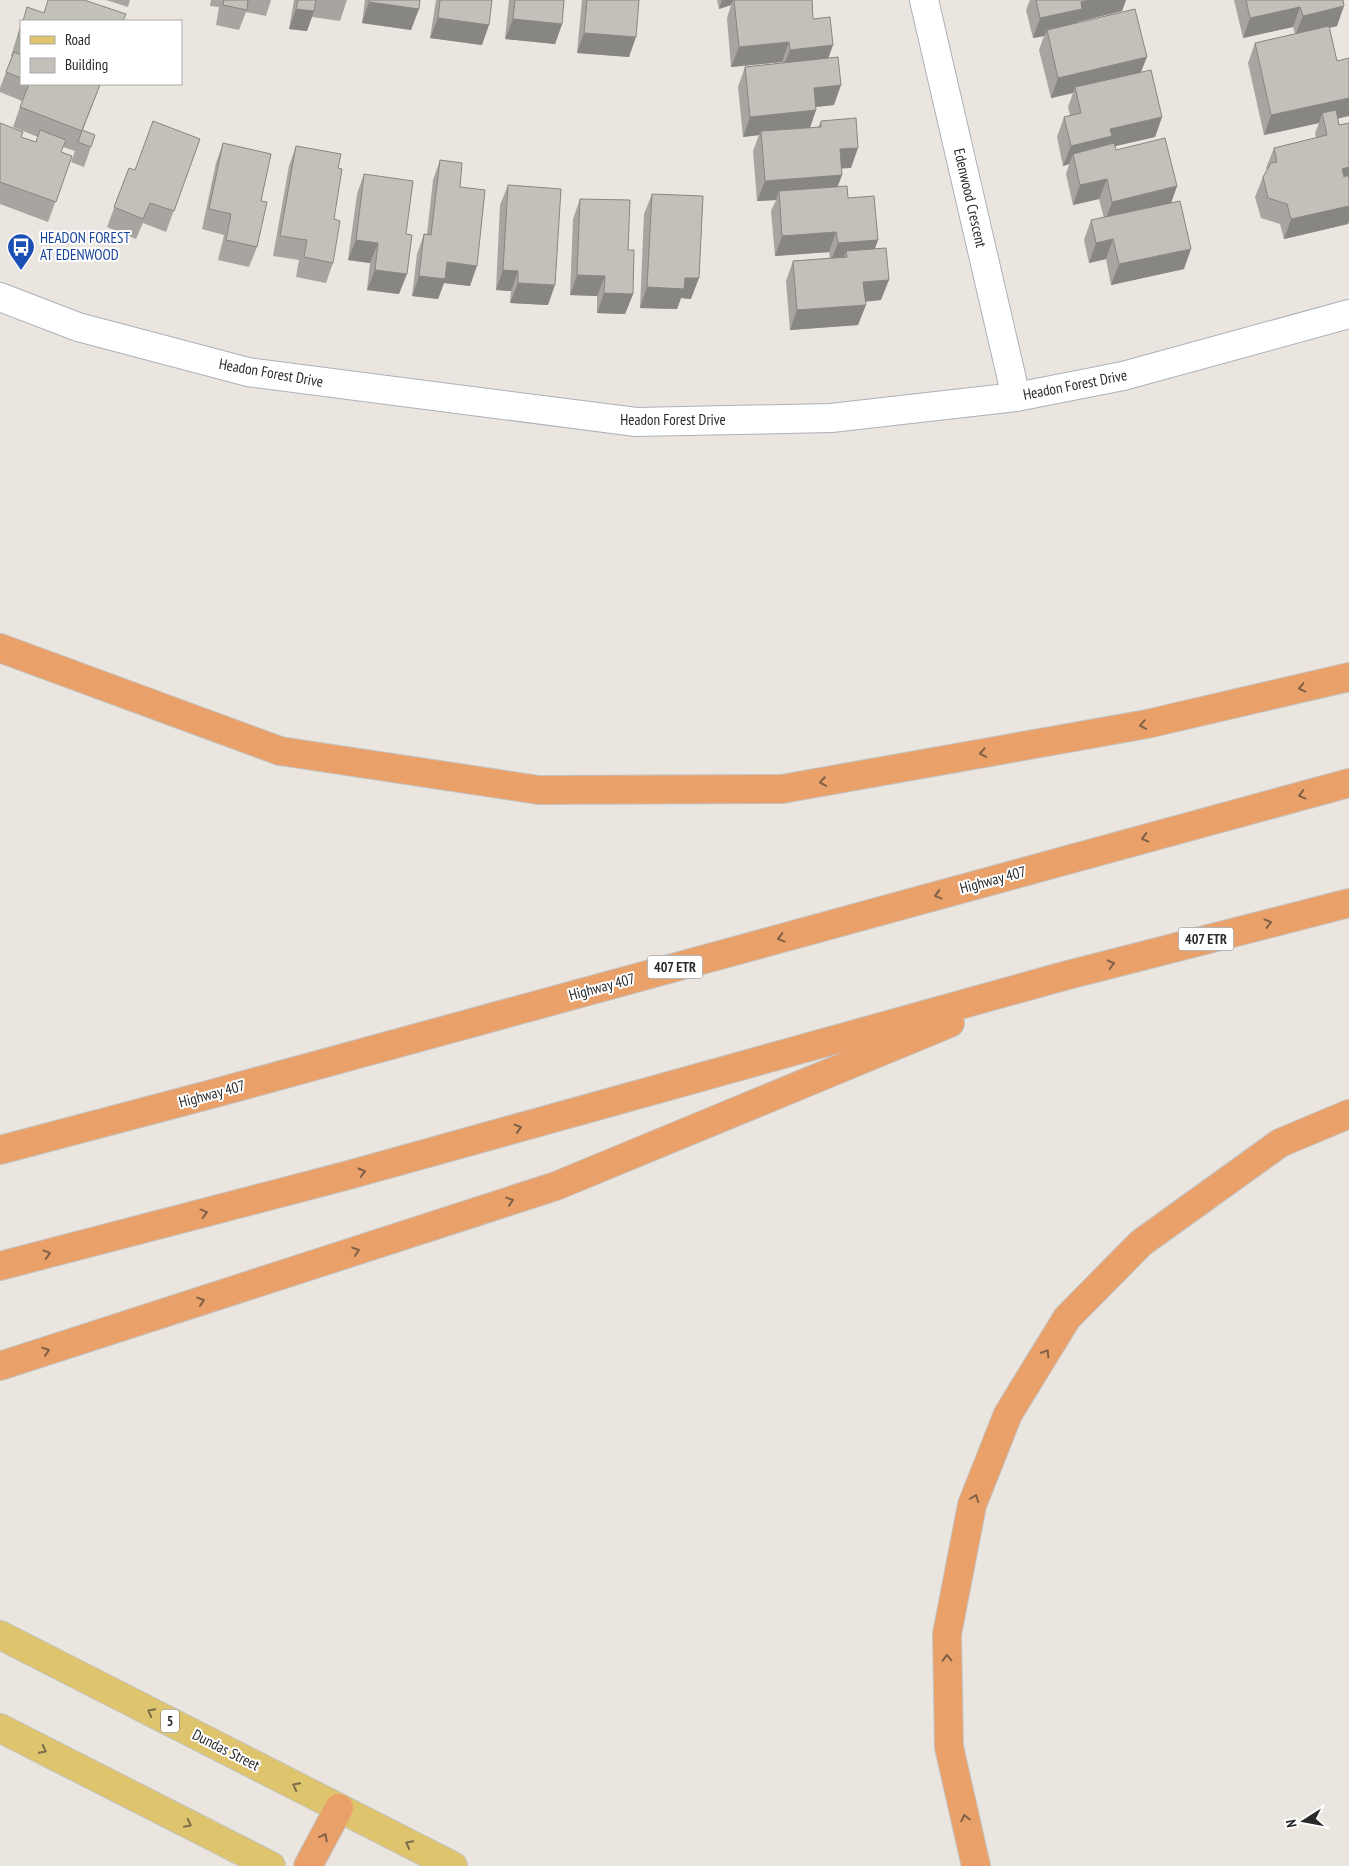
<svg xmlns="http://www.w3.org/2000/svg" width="1349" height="1866" font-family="'PT Sans Narrow',sans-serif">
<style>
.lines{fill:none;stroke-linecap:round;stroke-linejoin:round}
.minor-casing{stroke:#aeb0b9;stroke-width:30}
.tertiary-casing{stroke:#aeb0b9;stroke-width:30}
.primary-casing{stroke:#c3c3c3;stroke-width:30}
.motorway-casing{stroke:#c3c3c3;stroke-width:30}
.minor{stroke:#fff;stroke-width:28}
.tertiary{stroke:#fff;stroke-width:28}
.primary{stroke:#dfc46e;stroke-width:28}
.motorway{stroke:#eaa169;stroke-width:28}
.wall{fill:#a8a49f}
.shaded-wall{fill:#888682}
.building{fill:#c3bfb9;stroke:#888682}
.oneway{stroke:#806046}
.oneway2{stroke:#7b6f49}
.labels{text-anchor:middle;stroke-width:4;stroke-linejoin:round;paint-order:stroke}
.shield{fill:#fff;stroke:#6a6a6a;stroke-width:1}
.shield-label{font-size:14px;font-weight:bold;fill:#2a2a2a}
.street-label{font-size:15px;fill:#2a2a2a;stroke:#fff}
.transit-label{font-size:15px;fill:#164399;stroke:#fff;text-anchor:start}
</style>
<rect width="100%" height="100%" fill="#eae5de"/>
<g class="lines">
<g class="minor-casing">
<path id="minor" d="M924,0L1016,397"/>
</g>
<g class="tertiary-casing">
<path id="tertiary" d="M0,297L78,327L248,372L636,422L831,418L1016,397L1123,376L1349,314"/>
</g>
<g class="primary-casing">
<g id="primary">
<path d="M0,1635L453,1866"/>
<path d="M0,1728L271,1866"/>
</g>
</g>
<g class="motorway-casing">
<g id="motorway">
<path d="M0,648L280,751L539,790L782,789L1147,724L1349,677"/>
<path d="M0,1150L208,1095L1349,783"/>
<path d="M0,1266L345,1176L1064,976L1349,903"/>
<path d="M0,1366L556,1186L950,1023"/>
<path d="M308,1866L339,1808"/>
<path d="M976,1866L949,1747L947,1634L972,1505L1008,1414L1067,1318L1141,1243L1280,1143L1349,1114"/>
</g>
</g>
<use href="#minor" class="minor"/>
<use href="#tertiary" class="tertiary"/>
<use href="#primary" class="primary"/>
<use href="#motorway" class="motorway"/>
</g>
<g class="wall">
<path d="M106,0H130L128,7Z"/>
<path d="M211,0H271L266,16L246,12L239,30L216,25L219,7L210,6Z"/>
<path d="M294,0H347L340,21L312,17L307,31L289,29Z"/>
<path d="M365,0H420L411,30L362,23Z"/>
<path d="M436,0H492L482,45L430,38Z"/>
<path d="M509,0H564L562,24L555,44L505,39Z"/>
<path d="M582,0H639L629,57L577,53Z"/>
<path d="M717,0H812L813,19L829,58L834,105L816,107V110L810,128L818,127L821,121L851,168H841L842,175L838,186L848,198L878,240L874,249L881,300L865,302L858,325L790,330L786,281L793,261L830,258L829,252L775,256L771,211L776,200L757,201L753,151L759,135L743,137L738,87L745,67L782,63V62L731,67L727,18L731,5L719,9Z"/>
<path d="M1030,0H1126L1122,11L1077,22L1141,72L1162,117L1155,137L1115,146L1116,150L1177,186L1171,203L1184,269L1111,285L1106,259L1089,263L1084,240L1091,220L1104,218L1099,199L1073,205L1066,174L1069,164L1063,166L1057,137L1064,117L1070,115L1068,107L1073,93L1051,98L1039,50L1044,36L1033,38L1026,10Z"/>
<path d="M1234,0H1343L1337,26L1329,28L1338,119L1339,125L1349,123V221L1348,224L1284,239L1280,224L1261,218L1255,197L1263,177L1267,170L1266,168L1274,148L1316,138L1315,133L1319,123L1264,135L1248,63L1255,43L1295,34L1293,27L1243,38Z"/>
<path d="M21,24V84H97L100,85L83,130L95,135L84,167L71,162L75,151L63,147L61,152L72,156L48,222L0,204V123L21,137L36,142L38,137L13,127L22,101L0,92V88L12,56H11Z"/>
<path d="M200,139L166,232L143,223L136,239L107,227L129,168L135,170Z"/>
<path d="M223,143L261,201L257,247L249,267L218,260L224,235L202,229L216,163Z"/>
<path d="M296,146L334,219L333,263L326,283L296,277L299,260L273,256L289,166Z"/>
<path d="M440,160L460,187L470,286L444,283L438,299L412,296L417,254L424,234H427L433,180Z"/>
<path d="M364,174L406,234L399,294L367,290L370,263L348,260L357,194Z"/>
<path d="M508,185L548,305L510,303L511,291L496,290L500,205Z"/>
<path d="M652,194L691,299L681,298L677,309L640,308L644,214Z"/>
<path d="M580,199L628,250L633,294L625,314L597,313V296L570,295L573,219Z"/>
</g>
<g class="shaded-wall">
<path d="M722,0H733L731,5L719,9Z"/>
<path d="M1091,0H1126L1122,11L1077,22L1075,29L1047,30L1044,36L1033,38L1040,18L1081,2Z"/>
<path d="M369,2L419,9L411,30L362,23Z"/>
<path d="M1344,6L1337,26L1295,36L1303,16Z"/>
<path d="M1300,7L1293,27L1243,38L1250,18Z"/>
<path d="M296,9L314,11L307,31L289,29Z"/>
<path d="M438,18L489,25L482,45L430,38Z"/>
<path d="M513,19L562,24L555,44L505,39Z"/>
<path d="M584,33L636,37L629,57L577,53Z"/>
<path d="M789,42L782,62L731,67L739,47Z"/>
<path d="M833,45L826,65L782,70L790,50Z"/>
<path d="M1147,57L1139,77L1075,87L1073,93L1051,98L1058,78Z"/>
<path d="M841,85L834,105L806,108L814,88Z"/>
<path d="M1349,98V116L1324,122L1322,113L1319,123L1264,135L1271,115Z"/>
<path d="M816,110L809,130L761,131L759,135L743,137L750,117Z"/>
<path d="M1162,117L1155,137L1107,148L1073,154L1069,164L1063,166L1071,146L1110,129Z"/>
<path d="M858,148L851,168L833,169L840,149Z"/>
<path d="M1349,167V185L1335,189L1342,169Z"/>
<path d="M842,175L834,195L779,191L776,200L757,201L765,181Z"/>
<path d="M1107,179L1099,199L1073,205L1080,185Z"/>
<path d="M1177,186L1170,206L1105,222L1112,202Z"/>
<path d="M1349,206V221L1348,224L1284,239L1291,219Z"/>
<path d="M836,232L829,252L775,256L782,236Z"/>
<path d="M1113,239L1106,259L1089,263L1096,243Z"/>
<path d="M356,240L378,243L370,263L348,260Z"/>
<path d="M878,240L871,260L846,251L842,262L830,263L838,243Z"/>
<path d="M1191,249L1184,269L1111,285L1119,264Z"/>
<path d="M447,262L477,266L470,286L444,283L438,299L412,296L419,276Z"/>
<path d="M375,270L407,274L399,294L367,290Z"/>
<path d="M503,270L518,271L511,291L496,290Z"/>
<path d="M577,275L605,276L597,296L570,295Z"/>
<path d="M685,278H699L691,299L681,298L677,309L640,308L647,287Z"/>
<path d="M889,280L881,300L856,302L863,282Z"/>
<path d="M518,283L555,285L548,305L510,303Z"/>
<path d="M604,293L633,294L625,314L597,313Z"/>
<path d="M866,305L858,325L790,330L797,310Z"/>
</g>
<g class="building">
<path d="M48,0H84L126,14L123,21H23L27,7L44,13Z"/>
<path d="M224,0H248L247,10L223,5Z"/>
<path d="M298,0H316L314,11L296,9Z"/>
<path d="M369,0H420L419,9L369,2Z"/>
<path d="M440,0H492L489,25L438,18Z"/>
<path d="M515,0H564L562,24L513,19Z"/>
<path d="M587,0H639L636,37L584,33Z"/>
<path d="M734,0H812L813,19L830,17L833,45L790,50L789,42L739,47Z"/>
<path d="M1036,0H1091L1081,2L1082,9L1040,18Z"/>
<path d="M1246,0H1343L1344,6L1303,16L1300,7L1250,18Z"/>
<path d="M1135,9L1147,57L1058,78L1047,30Z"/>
<path d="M21,26V37L18,36Z"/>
<path d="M1329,26L1337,61L1349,58V98L1271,115L1255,43Z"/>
<path d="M14,52L21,55V78L6,72Z"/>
<path d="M838,57L841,85L814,88L816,110L750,117L745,67Z"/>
<path d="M1151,70L1162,117L1110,129L1112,136L1071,146L1064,117L1081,113L1075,87Z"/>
<path d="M29,84H97L100,85L82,130L95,135L91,147L78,142L82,131L20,107Z"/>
<path d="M1336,110L1339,125L1349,123V167L1342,169L1344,177L1348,175L1349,179V206L1291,219L1287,204L1268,198L1263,177L1271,163L1277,162L1274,148L1327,135L1322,113Z"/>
<path d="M856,118L858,148L840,149L842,175L765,181L761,131L821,127V121Z"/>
<path d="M153,121L200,139L174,211L150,203L143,219L114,207L129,168L135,170Z"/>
<path d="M0,123L23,132L21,137L36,142L40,130L66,140L61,152L72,156L56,202L0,182Z"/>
<path d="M1165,138L1177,186L1112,202L1107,179L1080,185L1073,154L1114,143L1116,150Z"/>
<path d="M223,143L271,154L261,201L267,202L257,247L226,240L231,214L209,209Z"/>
<path d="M296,146L341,154L338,168L342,169L334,219L340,221L333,263L304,257L307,240L280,236Z"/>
<path d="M440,160L462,163L460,187L485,190L477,266L447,262L445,279L419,276L424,234L431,235Z"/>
<path d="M364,174L413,181L406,234L412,235L407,274L375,270L378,243L356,240Z"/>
<path d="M508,185L561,189L555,285L518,283V271L503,270Z"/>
<path d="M847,186L848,198L874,196L878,240L838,243L836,232L782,236L779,191Z"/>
<path d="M652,194L703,196L699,278H685L684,289L647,287Z"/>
<path d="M580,199L630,200L628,250H634L633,294L604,293L605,276L577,275Z"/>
<path d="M1180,201L1191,249L1119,264L1113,239L1096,243L1091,220Z"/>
<path d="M886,248L889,280L863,282L866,305L797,310L793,261L847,257L846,251Z"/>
</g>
<defs><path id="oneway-chevron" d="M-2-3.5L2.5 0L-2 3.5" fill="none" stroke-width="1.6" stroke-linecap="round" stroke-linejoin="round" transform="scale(1.25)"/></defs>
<g class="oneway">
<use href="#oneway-chevron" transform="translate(1302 688) rotate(167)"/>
<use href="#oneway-chevron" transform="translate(1143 725) rotate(169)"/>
<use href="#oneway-chevron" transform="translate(983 753) rotate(170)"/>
<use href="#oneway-chevron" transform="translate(823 782) rotate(170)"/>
<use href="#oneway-chevron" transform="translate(1302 795) rotate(165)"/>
<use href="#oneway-chevron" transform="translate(1145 838) rotate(165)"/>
<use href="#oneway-chevron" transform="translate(938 895) rotate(165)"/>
<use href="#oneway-chevron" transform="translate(1268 923) rotate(-14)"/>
<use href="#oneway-chevron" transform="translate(781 938) rotate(165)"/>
<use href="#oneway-chevron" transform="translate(1111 964) rotate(-14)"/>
<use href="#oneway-chevron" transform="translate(518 1128) rotate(-16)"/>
<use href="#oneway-chevron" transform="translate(362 1172) rotate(-16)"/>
<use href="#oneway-chevron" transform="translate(510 1201) rotate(-18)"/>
<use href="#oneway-chevron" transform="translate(204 1213) rotate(-15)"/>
<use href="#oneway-chevron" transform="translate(356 1251) rotate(-18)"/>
<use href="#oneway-chevron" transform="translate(47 1254) rotate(-15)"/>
<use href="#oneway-chevron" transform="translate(201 1301) rotate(-18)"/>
<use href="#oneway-chevron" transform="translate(46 1351) rotate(-18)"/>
<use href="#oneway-chevron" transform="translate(1046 1353) rotate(-58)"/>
<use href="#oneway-chevron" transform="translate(975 1498) rotate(-69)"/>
<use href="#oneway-chevron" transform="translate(947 1658) rotate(-91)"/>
<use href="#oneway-chevron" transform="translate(965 1818) rotate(-103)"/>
<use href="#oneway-chevron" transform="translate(324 1837) rotate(-62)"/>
</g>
<g class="oneway2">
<use href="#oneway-chevron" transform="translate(151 1712) rotate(-153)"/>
<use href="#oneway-chevron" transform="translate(43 1750) rotate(27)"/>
<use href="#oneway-chevron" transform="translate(296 1786) rotate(-153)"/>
<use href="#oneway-chevron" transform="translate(188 1824) rotate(27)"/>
<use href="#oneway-chevron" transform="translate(409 1844) rotate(-153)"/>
</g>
<defs>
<g id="bus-pin" transform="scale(1.4375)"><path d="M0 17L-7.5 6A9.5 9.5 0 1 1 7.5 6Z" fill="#1a4fb4" stroke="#fff"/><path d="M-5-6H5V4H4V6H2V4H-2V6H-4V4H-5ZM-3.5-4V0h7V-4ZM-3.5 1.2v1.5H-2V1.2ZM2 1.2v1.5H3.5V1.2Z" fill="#fff"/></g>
</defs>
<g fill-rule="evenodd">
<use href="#bus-pin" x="21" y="247"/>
</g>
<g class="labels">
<g class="shield">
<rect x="1178.5" y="927.5" width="55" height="23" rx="4"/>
<rect x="647.5" y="955.5" width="55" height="23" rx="4"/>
<rect x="161" y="1709.5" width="18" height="23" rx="4"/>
</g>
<g class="shield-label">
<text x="1206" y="944">407 ETR</text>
<text x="675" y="972">407 ETR</text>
<text x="170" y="1726">5</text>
</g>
<g class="street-label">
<text transform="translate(970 198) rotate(77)" y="5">Edenwood Crescent</text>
<text transform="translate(271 373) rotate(10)" y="5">Headon Forest Drive</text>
<text transform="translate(1075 385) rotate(-11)" y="5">Headon Forest Drive</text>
<text x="673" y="425">Headon Forest Drive</text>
<text transform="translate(993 880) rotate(-15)" y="5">Highway 407</text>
<text transform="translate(602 987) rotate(-15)" y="5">Highway 407</text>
<text transform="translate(212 1094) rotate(-15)" y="5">Highway 407</text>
<text transform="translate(226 1750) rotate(27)" y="5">Dundas Street</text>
</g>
<g class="transit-label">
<text x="40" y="243">HEADON FOREST<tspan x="40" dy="17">AT EDENWOOD</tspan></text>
</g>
</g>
<rect x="20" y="20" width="162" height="65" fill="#ffffff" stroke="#aaaaaa"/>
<rect x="30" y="36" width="25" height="8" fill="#dfc46e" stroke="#aaaaaa"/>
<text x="65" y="45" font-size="15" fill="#2a2a2a">Road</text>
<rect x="30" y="58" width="25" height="15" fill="#c3bfb9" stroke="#aaaaaa"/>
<text x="65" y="70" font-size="15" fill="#2a2a2a">Building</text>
<g transform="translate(1304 1821) rotate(259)" stroke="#ffffff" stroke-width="4" paint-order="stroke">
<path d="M0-4L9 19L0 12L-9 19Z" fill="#2a2a2a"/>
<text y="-8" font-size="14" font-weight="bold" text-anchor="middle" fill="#2a2a2a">N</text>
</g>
</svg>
